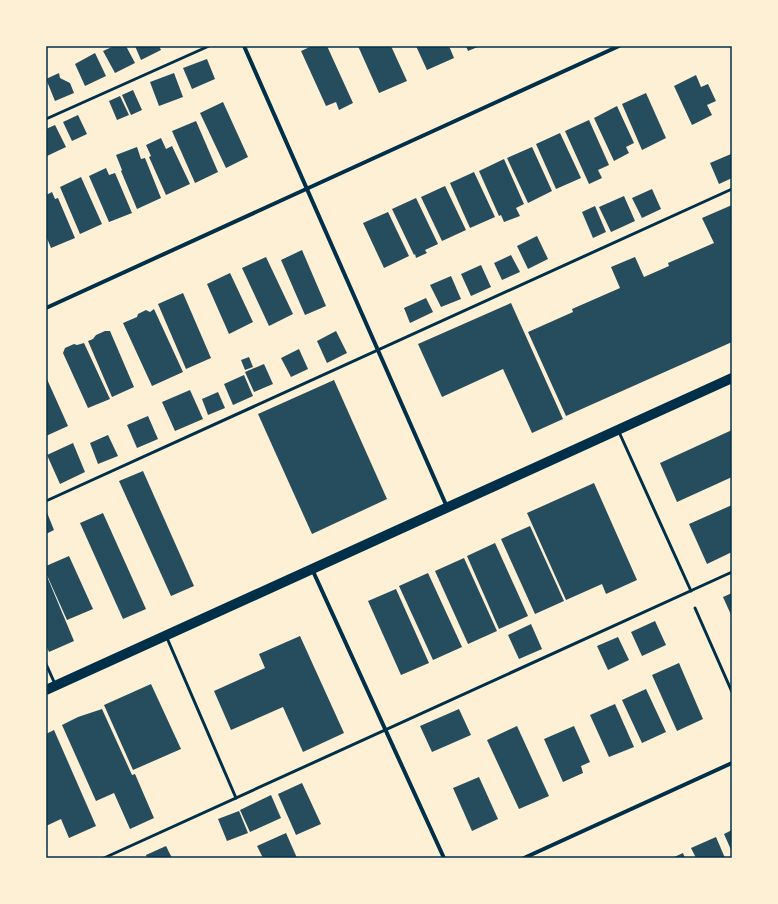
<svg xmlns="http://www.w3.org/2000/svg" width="778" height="904" font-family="'Space Grotesk',sans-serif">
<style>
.building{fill:#264d5e}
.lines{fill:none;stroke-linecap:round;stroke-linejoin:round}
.service{stroke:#003049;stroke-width:3}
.minor{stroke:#003049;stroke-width:4}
.primary{stroke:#003049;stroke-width:10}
.neatline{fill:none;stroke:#003049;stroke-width:1.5}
</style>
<rect width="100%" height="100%" fill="#fdf0d5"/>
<g class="building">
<path d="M114,46H126L135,63L115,73L103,51Z"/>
<path d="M135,46H159L161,50L141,60Z"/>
<path d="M312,46H327L353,103L339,110L336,102L326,106L301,51Z"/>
<path d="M358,46H391L407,81L379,93Z"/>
<path d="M416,46H449L454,58L427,70Z"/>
<path d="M466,46H480L468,51Z"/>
<path d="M95,53L106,76L85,86L75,64Z"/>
<path d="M207,59L215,79L192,89L183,68Z"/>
<path d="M59,73L60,78L70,83L74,93L55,101L46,79Z"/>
<path d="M174,73L183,97L159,106L150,82Z"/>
<path d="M696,75L701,87L708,84L716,101L707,105L712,115L692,125L674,86Z"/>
<path d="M133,90L142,110L131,115L122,95Z"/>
<path d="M646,93L666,138L642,150L622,104Z"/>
<path d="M120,96L129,115L117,120L109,101Z"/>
<path d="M223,102L248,157L226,168L200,113Z"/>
<path d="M617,106L634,143L626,147L629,153L614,161L594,118Z"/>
<path d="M78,115L87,134L72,141L63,122Z"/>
<path d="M589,120L609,165L598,170L602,178L589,184L565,131Z"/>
<path d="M196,121L218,172L195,183L172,131Z"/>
<path d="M55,125L66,147L47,156L46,154V129Z"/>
<path d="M560,133L581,178L556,189L536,144Z"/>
<path d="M161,138L166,149L172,146L190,184L166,195L149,157L151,156L146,145Z"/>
<path d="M137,147L141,159L145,158L161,198L137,209L121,171L122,170L116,155Z"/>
<path d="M532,147L552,191L528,203L507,158Z"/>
<path d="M731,154L732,178L719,184L710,163Z"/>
<path d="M504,159L524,204L516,208L520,216L504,222L501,215L499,216L479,171Z"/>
<path d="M106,168L109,175L115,173L132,213L109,222L89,176Z"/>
<path d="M474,172L495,217L470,228L450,183Z"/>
<path d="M81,177L102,224L80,234L60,187Z"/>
<path d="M445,186L466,230L442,241L421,197Z"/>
<path d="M652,189L661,209L642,218L632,198Z"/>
<path d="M52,192L55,199L58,198L75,238L51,248L46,236V195Z"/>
<path d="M624,196L635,221L611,232L599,207Z"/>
<path d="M416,198L438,244L425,250L427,253L416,258L415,254L414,255L392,209Z"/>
<path d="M732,205V342L566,416L528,332L573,312L572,309L620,288L611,267L635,257L644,277L669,266L668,263L714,243L702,218Z"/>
<path d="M595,206L606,232L593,238L582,212Z"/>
<path d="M388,212L409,256L384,268L363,223Z"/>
<path d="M537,236L548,259L528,269L517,246Z"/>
<path d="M302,250L326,306L305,315L281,260Z"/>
<path d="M511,255L520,272L502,280L494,263Z"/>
<path d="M266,257L293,314L269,326L242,268Z"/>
<path d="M481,265L491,287L471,296L461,274Z"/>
<path d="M230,273L253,322L229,334L207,284Z"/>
<path d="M451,276L461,299L441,307L430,285Z"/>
<path d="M183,293L211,358L186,369L158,304Z"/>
<path d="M426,298L433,312L410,323L404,308Z"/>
<path d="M511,303L563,419L532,433L503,369L442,397L418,344Z"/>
<path d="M154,309L183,372L152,386L123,323L137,317L138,314L146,310L150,312Z"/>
<path d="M105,331H110L134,387L112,397L88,341L93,339L96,335Z"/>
<path d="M336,331L347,353L327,363L317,341Z"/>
<path d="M84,343L110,399L88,408L63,353L65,348L74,344L77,345Z"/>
<path d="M299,349L308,369L291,377L281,358Z"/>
<path d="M249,357L253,367L245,370L241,360Z"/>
<path d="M264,364L273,384L254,392L245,372Z"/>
<path d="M244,375L253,396L233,405L224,384Z"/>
<path d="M46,377L68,426L46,436Z"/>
<path d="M334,380L387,499L312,534L258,414Z"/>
<path d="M190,390L203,419L175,431L162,402Z"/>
<path d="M218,392L225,408L208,415L202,399Z"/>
<path d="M148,416L158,439L137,448L127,425Z"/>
<path d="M732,430V477L677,502L660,463Z"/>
<path d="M108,435L118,456L98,464L90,443Z"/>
<path d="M73,443L85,472L60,484L47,455Z"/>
<path d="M143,471L194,586L171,596L119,481Z"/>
<path d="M594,483L637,580L606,594L602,584L566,600L527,513Z"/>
<path d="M732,505V552L707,564L689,524Z"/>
<path d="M46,510L54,530L46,534Z"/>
<path d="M103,513L146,609L123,619L80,523Z"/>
<path d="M530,526L564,601L535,614L501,539Z"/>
<path d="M495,543L528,616L499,629L467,556Z"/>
<path d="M69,556L93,609L67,620L46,573V566Z"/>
<path d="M464,558L497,631L468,644L435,571Z"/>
<path d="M428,573L462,647L433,660L399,586Z"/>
<path d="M46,574L74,641L49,652L46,645Z"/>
<path d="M396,589L429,663L401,675L368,601Z"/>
<path d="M732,593V617L723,597Z"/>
<path d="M655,621L666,645L642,656L631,632Z"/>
<path d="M531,624L542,649L519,659L508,635Z"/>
<path d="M300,636L344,733L303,752L283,707L231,730L214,691L265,668L259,654Z"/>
<path d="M618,637L629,660L608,670L597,646Z"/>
<path d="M679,663L703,719L677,731L652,675Z"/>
<path d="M151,684L181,749L133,770L104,705Z"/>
<path d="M646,689L666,732L642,743L622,700Z"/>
<path d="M615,704L634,747L609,757L590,715Z"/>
<path d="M102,709L132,775L135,774L154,818L130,829L114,793L96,801L62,725L78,717Z"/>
<path d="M459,709L471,735L432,752L420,726Z"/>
<path d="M517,726L549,796L519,809L487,740Z"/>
<path d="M574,726L590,762L581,766L583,773L563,782L544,739Z"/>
<path d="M54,730L96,826L69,838L61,819L46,826V734Z"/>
<path d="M479,777L498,819L472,831L453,788Z"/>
<path d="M302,783L321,824L296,835L278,794Z"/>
<path d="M271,795L281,818L250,832L240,810Z"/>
<path d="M239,811L248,833L227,841L218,819Z"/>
<path d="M732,830V852L724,834Z"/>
<path d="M286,833L297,858H263L257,846Z"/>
<path d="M716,837L725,858H696L691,848Z"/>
<path d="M166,846L172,858H147L146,855Z"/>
<path d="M683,853L685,858H672Z"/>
</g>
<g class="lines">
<g class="service">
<path d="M46,119L209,46"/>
<path d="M619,432L691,591"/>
<path d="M46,501L732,189"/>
<path d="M695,608L732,692"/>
<path d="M167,638L236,798"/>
<path d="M46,664L55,684"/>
<path d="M104,858L732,572"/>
</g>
<g class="minor">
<path d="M244,46L447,507"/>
<path d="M46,308L619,46"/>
<path d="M312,569L444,858"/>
<path d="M524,858L732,763"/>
</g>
<path class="primary" d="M46,690L732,378"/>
</g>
<rect width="778" height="904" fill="none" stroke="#fdf0d5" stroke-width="94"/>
<rect x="47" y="47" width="684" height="810" class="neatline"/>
</svg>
